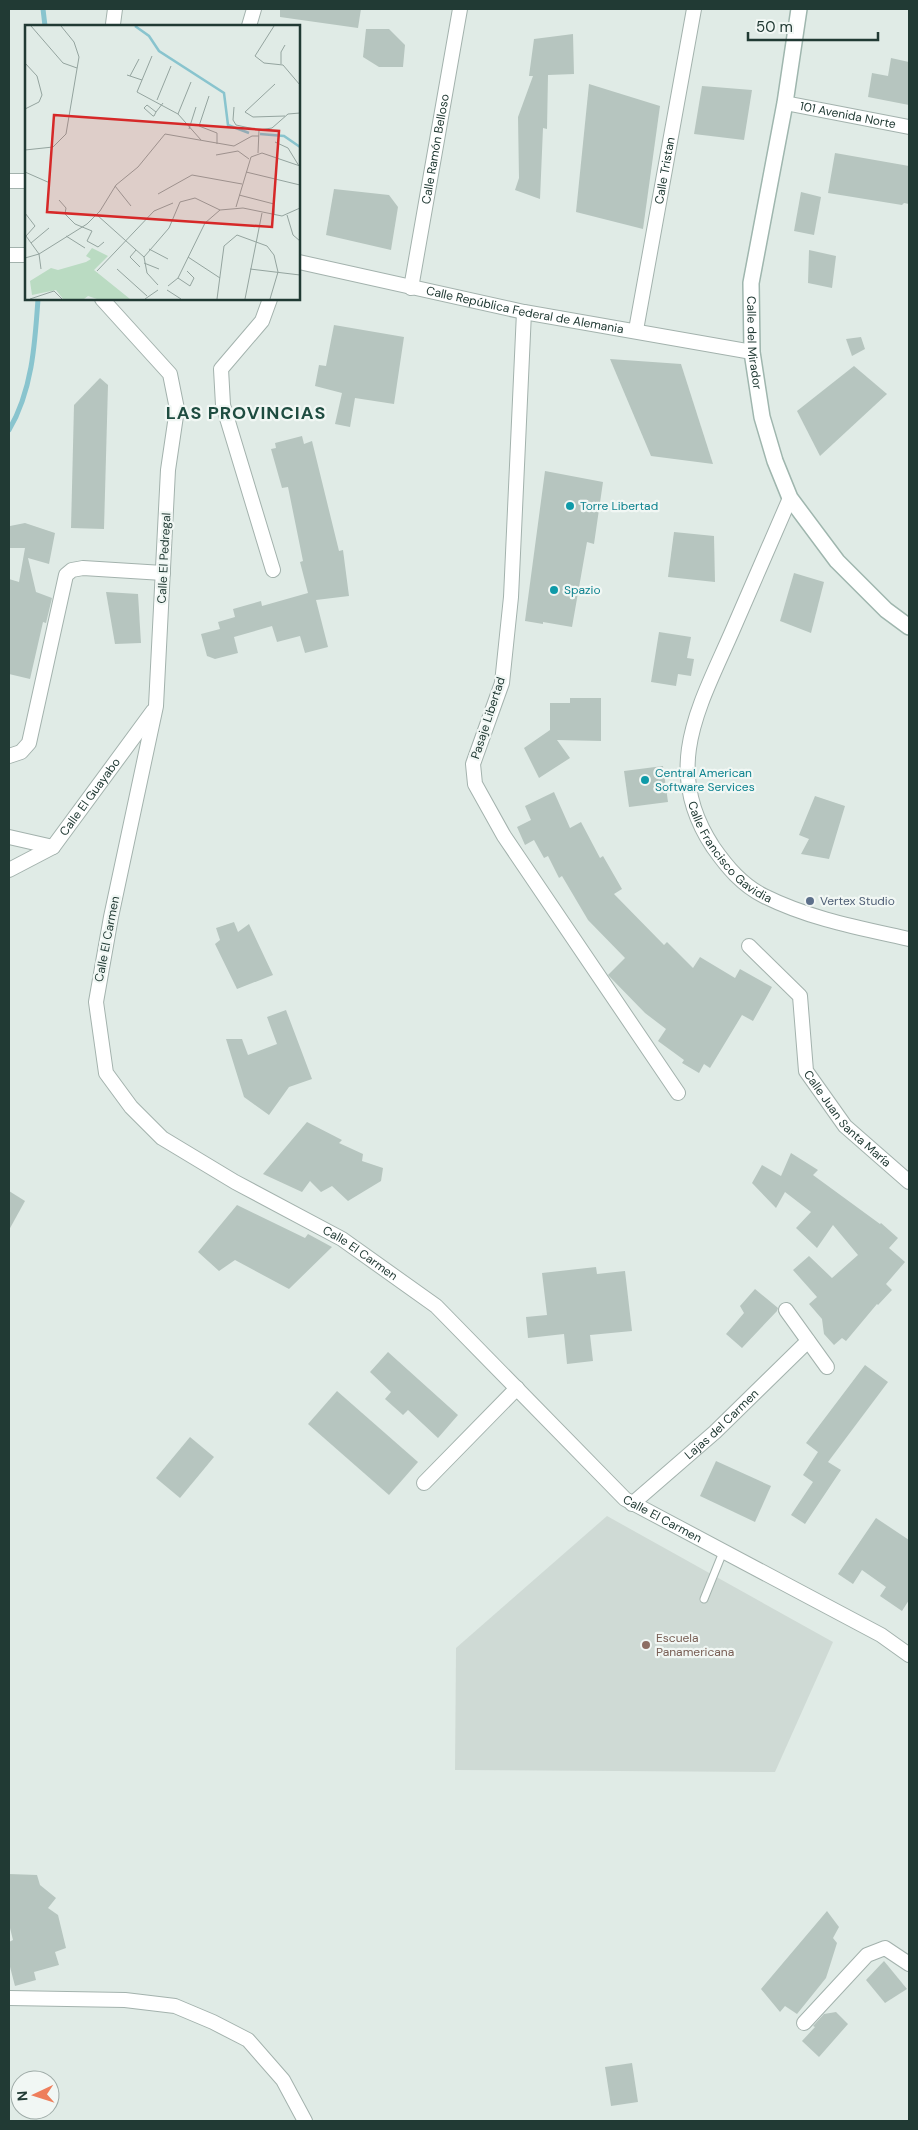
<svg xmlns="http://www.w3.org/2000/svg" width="918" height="2130" font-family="'DM Sans',sans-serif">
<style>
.built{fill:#cfdad5}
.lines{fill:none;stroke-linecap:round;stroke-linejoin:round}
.stream{stroke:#89c4ce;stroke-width:5}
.building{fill:#b6c5bf}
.lane-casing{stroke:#a3b2ad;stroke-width:9}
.street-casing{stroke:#a3b2ad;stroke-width:16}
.secondary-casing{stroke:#9fb6ae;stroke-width:18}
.lane{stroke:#fff;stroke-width:7}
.street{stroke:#fff;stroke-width:14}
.secondary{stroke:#fff;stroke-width:15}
.culture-dot{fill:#0f9aa8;stroke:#f1f7f4;stroke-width:2}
.service-dot{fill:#5c6f8a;stroke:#f1f7f4;stroke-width:2}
.education-dot{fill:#8d6e63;stroke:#f1f7f4;stroke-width:2}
.labels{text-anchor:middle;stroke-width:4.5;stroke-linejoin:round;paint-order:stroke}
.street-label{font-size:12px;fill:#213a34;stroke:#f1f7f4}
.culture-label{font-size:12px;fill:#0d838f;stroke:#f1f7f4;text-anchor:start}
.service-label{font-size:12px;fill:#4e5e75;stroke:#f1f7f4;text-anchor:start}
.education-label{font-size:12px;fill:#785e54;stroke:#f1f7f4;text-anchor:start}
.district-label{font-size:18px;font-weight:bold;letter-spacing:1px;fill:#1e4c40;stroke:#f1f7f4}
.inset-river{fill:none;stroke:#89c4ce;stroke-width:2.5}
.inset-road{fill:none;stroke:#94a49f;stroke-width:1}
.view{fill:#d62828;fill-opacity:0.15;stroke:#d62828;stroke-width:2.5}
.inset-edge{fill:none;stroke:#213a34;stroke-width:2.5}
</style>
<rect width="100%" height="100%" fill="#e0ebe6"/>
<path class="built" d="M607,1516L833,1642L775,1772L455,1770L456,1648Z"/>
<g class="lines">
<g class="stream">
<path d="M43,9L45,26"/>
<path d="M9,430C32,391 35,344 38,299"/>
</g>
</g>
<g class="building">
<path d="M280,9H361L358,28L280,17Z"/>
<path d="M366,29H389L405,45L403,67H379L363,57Z"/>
<path d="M573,34L574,74L548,75L547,129L543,128L540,199L515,190L519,178L518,117L533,76H529L534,39Z"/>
<path d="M891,58L909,62V105L868,97L872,73L888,76Z"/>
<path d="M589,84L660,106L643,229L576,212Z"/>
<path d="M702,86L752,90L744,140L694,134Z"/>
<path d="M835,153L909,166V204L904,203L902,205L828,193Z"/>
<path d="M334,189L389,195L398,207L391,250L326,235Z"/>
<path d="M801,192L821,197L814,235L794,231Z"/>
<path d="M809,250L836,256L832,288L808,283Z"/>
<path d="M334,325L404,337L394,404L355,398L350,427L335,424L342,393L315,386L319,365L326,366Z"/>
<path d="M861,337L865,349L852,356L846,339Z"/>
<path d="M610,359L681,364L713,464L651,456Z"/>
<path d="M854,366L887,394L820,456L797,411Z"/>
<path d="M100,378L108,385L104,529L71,528L74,405Z"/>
<path d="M302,436L304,444L312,441L339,551L343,550L349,596L316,600L328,647L305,653L300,636L277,642L272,626L234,637L238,653L215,659L207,656L201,634L220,629L218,622L235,617L233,609L261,601L262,606L308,593L300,562L303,561L288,487L282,488L271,449L276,448L275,443Z"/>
<path d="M545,471L603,482L594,544L587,542L572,627L543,622V624L525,621Z"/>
<path d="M25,523L55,533L49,564L28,558L36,592L52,598L46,623L43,622L30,679L9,674V579L19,582L25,548H9V532L10,526Z"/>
<path d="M674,532L714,536L715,582L668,577Z"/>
<path d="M794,573L824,582L811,633L780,621Z"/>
<path d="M106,592L138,594L141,643L115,644Z"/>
<path d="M659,632L691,637L687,658L694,659L691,676L678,674L676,686L651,682Z"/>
<path d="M570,698H601V741L557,740L570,758L539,778L524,748L550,730V703H570Z"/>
<path d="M663,766L668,802L629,807L624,771Z"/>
<path d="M554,792L570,828L581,822L600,858L603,856L622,889L614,894L664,945L667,942L693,968L700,957L735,978L740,969L772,987L753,1021L742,1015L710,1068L704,1064L699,1073L682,1063L684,1060L658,1041L666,1029L645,1013L608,975L625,958L588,920L562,876L559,878L548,856L544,858L534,840L525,845L517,827L531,820L525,806Z"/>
<path d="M815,796L845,806L829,859L801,854L809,839L799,835Z"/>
<path d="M234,922L238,932L249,924L273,975L237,989L215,944L220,940L216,928Z"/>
<path d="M286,1010L312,1079L289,1087L269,1115L244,1097L226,1039H242L248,1055L277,1044L267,1017Z"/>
<path d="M307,1122L342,1140L339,1143L363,1154L362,1161L383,1168L381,1181L348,1201L332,1186L321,1192L310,1181L302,1192L263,1174Z"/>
<path d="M791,1153L818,1170L813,1175L880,1224L881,1223L898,1238L889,1248L905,1262L886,1284L892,1290L878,1305L877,1304L846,1341L842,1338L834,1345L824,1334L822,1319L809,1304L817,1297L793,1270L809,1256L832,1278L858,1255L833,1225L817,1248L796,1228L811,1212L785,1192L776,1208L752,1183L762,1165L781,1176Z"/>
<path d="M9,1191L25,1201L9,1230Z"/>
<path d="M237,1205L305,1238L308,1234L332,1247L289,1289L235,1260L219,1271L198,1252Z"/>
<path d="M596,1267L597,1274L625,1271L632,1331L590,1335L593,1361L567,1364L564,1334L528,1338L526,1317L547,1315L542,1273Z"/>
<path d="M755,1289L778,1308L777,1311L742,1348L726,1334L744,1313L740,1306Z"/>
<path d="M388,1352L458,1415L438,1438L408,1410L403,1415L385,1399L391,1392L370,1372Z"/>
<path d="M865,1365L888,1382L828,1462L841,1470L805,1524L791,1515L813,1482L803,1475L818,1452L806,1443Z"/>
<path d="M337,1391L418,1462L389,1495L308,1424Z"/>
<path d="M190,1437L214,1457L180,1498L156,1478Z"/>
<path d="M716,1461L771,1486L755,1522L700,1496Z"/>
<path d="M876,1518L909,1540V1600L902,1611L880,1596L886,1587L862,1570L853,1584L838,1574Z"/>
<path d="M9,1874L37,1875L40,1885L56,1898L48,1908L58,1915L66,1948L55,1952L59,1965L34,1972L36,1980L15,1986L9,1963V1942L13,1940L9,1924Z"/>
<path d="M827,1911L839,1927L833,1938L837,1943L826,1978L797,2014L785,2006L780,2012L761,1989Z"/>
<path d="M884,1961L907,1989L885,2003L866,1980Z"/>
<path d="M836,2012L848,2024L819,2057L802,2041L815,2027L813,2026L824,2014Z"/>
<path d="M632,2063L638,2102L611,2106L605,2067Z"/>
</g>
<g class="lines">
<g class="lane-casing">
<path id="lane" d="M704,1599L723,1552"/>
</g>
<g class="street-casing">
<g id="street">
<path d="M113,24L115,9"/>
<path d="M249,26L254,9"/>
<path id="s1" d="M785,103L909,127"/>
<path d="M9,181H26"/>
<path d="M9,255H26"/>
<path id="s2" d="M299,262L524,312L752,352"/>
<path id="s3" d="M411,288L460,9"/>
<path id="s4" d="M102,299L170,374L177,409L168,470L156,706L111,917L96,1002L106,1073L131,1107L162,1138L235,1182L342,1239L436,1306L625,1499L881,1635L909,1655"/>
<path d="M270,299L262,321L221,369L223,405L273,570"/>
<path d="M524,312L511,597L502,683L473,764L475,784L504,836L678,1093"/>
<path id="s5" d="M636,330L694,9"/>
<path id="s6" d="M790,498C771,541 753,584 734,627C701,704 660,767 713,847C727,867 742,885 764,896C810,919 860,928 909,939"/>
<path d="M9,756L21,752L29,743L66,575L72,570L83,568L163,573"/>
<path d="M9,837L53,847"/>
<path id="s7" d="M9,870L53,847L153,711"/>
<path id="s8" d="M749,946L800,996L806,1071L845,1126L909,1182"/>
<path d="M786,1310L827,1367"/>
<path d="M424,1483L517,1388"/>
<path id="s9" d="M632,1504L715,1432L808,1341"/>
<path d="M9,1998L125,2000L175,2006L213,2022L248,2040L283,2080L305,2121"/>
<path d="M804,2023L867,1955L885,1948L909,1964"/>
</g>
</g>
<g class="secondary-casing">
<g id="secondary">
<path id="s10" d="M799,9L785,103L751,283L752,352L762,417L775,461L790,498L837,561L886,610L909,627"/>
</g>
</g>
<use href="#lane" class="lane"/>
<use href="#street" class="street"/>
<use href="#secondary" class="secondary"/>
</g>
<g class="culture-dot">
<circle cx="570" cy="506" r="5"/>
<circle cx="554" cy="590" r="5"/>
<circle cx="645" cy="780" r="5"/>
</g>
<circle class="service-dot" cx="810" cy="901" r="5"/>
<circle class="education-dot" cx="646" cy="1645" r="5"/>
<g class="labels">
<g class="street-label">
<text dy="4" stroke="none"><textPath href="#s1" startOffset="64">101 Avenida Norte</textPath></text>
<text dy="4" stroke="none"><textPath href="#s3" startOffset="141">Calle Ramón Belloso</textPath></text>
<text dy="4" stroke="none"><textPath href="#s5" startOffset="162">Calle Tristan</textPath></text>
<text dy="4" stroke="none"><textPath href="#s2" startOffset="231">Calle República Federal de Alemania</textPath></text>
<text dy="4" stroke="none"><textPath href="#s10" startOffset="338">Calle del Mirador</textPath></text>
<text transform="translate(164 558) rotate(-87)" y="4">Calle El Pedregal</text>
<text transform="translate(488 718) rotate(-72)" y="4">Pasaje Libertad</text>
<text dy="4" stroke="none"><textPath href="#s7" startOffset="112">Calle El Guayabo</textPath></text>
<text dy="4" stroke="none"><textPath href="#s6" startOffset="389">Calle Francisco Gavidia</textPath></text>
<text transform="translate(107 939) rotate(-79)" y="4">Calle El Carmen</text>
<text dy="4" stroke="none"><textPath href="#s8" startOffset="210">Calle Juan Santa María</textPath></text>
<text dy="4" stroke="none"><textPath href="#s4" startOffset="1124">Calle El Carmen</textPath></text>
<text dy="4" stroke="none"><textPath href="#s9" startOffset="120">Lajas del Carmen</textPath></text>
<text dy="4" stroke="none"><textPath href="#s4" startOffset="1529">Calle El Carmen</textPath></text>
</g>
<g class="culture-label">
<text x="580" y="510">Torre Libertad</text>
<text x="564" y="594">Spazio</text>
<text x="655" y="777">Central American<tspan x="655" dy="14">Software Services</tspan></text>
</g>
<g class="service-label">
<text x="820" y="905">Vertex Studio</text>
</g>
<g class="education-label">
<text x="656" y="1642">Escuela<tspan x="656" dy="14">Panamericana</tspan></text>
</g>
<g class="district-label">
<text x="246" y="419">LAS PROVINCIAS</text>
</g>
</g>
<g transform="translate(25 25)">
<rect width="275" height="275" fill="#e0ebe6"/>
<path d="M67,223L83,231L69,245L105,274H72L63,271L59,274H38L31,265L7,270L5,256L26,243L33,245L61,237L66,234L61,231Z" fill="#badbc2"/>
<path class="inset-river" d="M110,1L124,11L134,26L199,68L203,100L224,108M235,109L259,111L275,122"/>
<path class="inset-road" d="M6,1L38,38L52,43M249,1L230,31L239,38L258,40L275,60M127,31L112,67L153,89L176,115M0,38L12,51L17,70L14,77L0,84M256,39V27L260,20M102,50L117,55M105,51L114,34M250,59L220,87L228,92L260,91M184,71L174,101L192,108V119M132,75L146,41M209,82L208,95L211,100L234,105L247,103L263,89L275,88M131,87L122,80L119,83L128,91H129L131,87L138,78M153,89L166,57M164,104L171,82M250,117L263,123L274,141M0,125L28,122L41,109L54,32L49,17L36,1M233,128L234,105M191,130L213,126L224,134M0,147L25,158M221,147L275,160M90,161L106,181M133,169L167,150L217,159M214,170L249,179V190M34,175L41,183L40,189L50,199L67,206L62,216L73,222L79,217M211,182L226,132L237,128L275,141M0,188L10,201L1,211L14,229L16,244M72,190L119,232M262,190L268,210L275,216M41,211L60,223M6,218L24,203M124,224L143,234M111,225L105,232L115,242M163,232L195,253M0,233L14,229L62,199L75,186L91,160L113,142L140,109L209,121L227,111H234M119,238L134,244M92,244L122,271M225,244L275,250M72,246L129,186L148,178M153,253L165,261L169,253L162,246M133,260L122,248L119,232L144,203L155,177L170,173L195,185M143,261L153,253L180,198L195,185L218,183L257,191L275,183M142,265L156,274M5,274L29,266L37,274M120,274L133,265M192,274L199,221L212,210L242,221L249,230L253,247L245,274M220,274L237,188"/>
<path class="view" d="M29,90L254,106L247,202L22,187Z"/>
<rect width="275" height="275" class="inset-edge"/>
</g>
<rect width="918" height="2130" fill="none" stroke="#213a34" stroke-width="20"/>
<g transform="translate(35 2095) rotate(266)"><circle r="24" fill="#f1f7f4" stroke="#9eaba7"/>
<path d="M0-4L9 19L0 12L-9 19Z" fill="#ee7e5b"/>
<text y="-8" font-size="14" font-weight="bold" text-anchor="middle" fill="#213a34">N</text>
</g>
<path d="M748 32v8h130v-8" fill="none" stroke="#213a34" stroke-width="2.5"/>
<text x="756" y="32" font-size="15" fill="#213a34" stroke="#f1f7f4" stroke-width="4" paint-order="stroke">50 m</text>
</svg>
